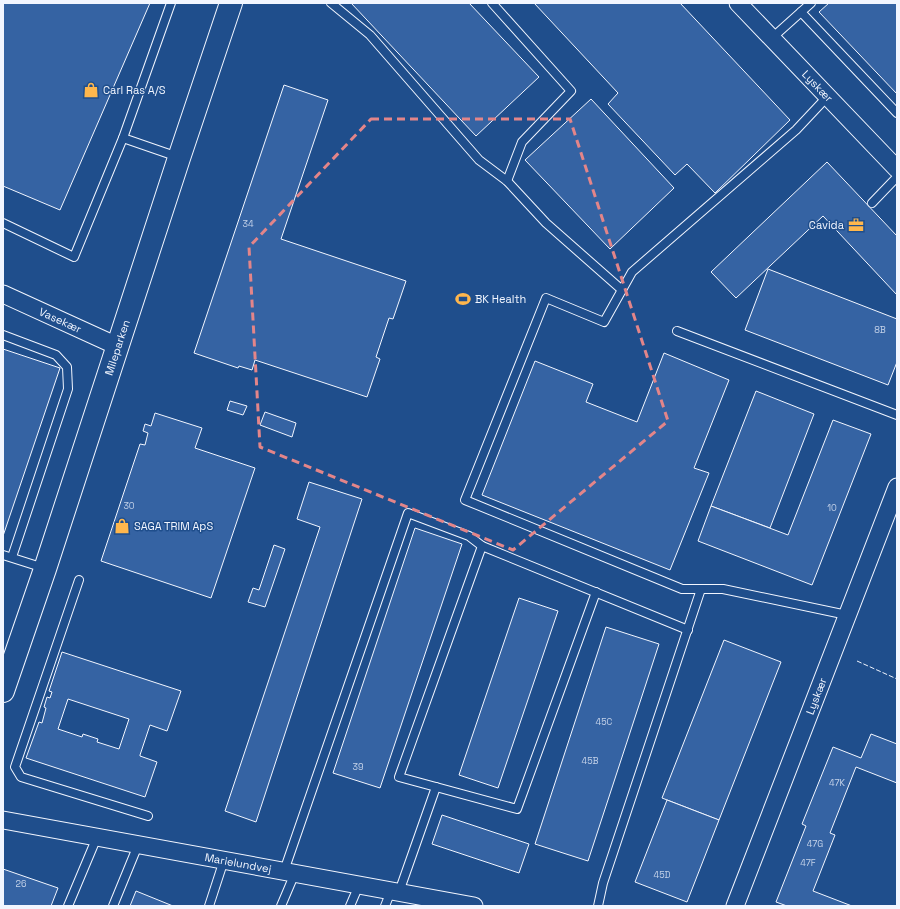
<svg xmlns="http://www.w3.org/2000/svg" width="900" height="909" font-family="'Space Grotesk',sans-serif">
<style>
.building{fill:#3563a3;stroke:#f2f6ff;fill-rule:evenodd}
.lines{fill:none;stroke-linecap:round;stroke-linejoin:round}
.lane-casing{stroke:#f2f6ff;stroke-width:10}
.street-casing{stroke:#f2f6ff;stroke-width:19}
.secondary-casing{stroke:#f2f6ff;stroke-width:24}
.lane{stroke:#1f4e8c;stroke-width:8}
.street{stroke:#1f4e8c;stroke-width:17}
.secondary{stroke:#1f4e8c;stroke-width:22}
.fence{stroke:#f2f6ff;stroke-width:1;stroke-dasharray:5 2;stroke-linecap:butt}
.marked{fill:none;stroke:#e38589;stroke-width:3;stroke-dasharray:8 5;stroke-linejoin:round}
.labels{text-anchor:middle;stroke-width:3;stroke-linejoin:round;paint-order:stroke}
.number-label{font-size:9px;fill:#c3d1e8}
.street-label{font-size:11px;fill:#f2f6ff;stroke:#1f4e8c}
.poi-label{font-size:11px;fill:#f2f6ff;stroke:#1f4e8c;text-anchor:start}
</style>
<rect width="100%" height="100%" fill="#1f4e8c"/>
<g class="building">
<path d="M3,3H150L60,210L3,186Z"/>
<path d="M351,3H469L539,77L476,136Z"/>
<path d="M534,3H680L790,120L715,193L687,164L675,175L608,104L618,93Z"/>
<path d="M829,3H897V94L819,12Z"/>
<path d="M284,85L328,100L281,239L406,281L393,319L389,318L376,357L380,359L367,397L255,360L252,370L239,366L238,368L194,353Z"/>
<path d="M591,99L674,188L610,249L525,160Z"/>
<path d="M827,162L897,236V295L823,216L736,298L711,272Z"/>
<path d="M768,269L897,319V362L888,385L745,330Z"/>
<path d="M3,349L60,368L3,536Z"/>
<path d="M664,353L729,380L694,468L709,473L670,570L482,495L535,361L593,384L586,402L637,422Z"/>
<path d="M756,391L814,414L770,528L711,506Z"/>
<path d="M230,401L247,406L243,415L227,410Z"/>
<path d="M265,412L296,423L292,437L260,425Z"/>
<path d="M155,413L202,428L195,448L255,468L211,598L101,561L140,444L145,445L148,433L143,431L145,424L151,426Z"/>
<path d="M833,420L871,434L812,585L698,541L711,506L788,535Z"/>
<path d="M309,482L362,499L256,822L225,811L320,527L297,519Z"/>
<path d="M415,528L462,544L380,788L333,773Z"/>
<path d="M274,545L285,549L265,607L248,602L253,588L259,590Z"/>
<path d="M519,598L558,611L498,788L459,775Z"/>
<path d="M606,627L659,644L588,861L535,844Z"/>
<path d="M724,640L781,662L719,820L662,798Z"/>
<path d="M62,652L181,691L167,731L150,725L140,755V756L157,762L145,797L26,758L39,722L42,723L46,708L44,707L47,697L50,698L52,692L49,691ZM68,699L129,719L119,749L97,742L98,739L83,734L82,737L58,729Z"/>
<path d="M871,734L897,744V783L856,767L830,833L835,835L813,891L852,906H787L776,902L806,826L802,824L833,747L861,758Z"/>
<path d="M667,800L719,820L687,902L635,882Z"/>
<path d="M442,815L529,844L519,873L432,844Z"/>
<path d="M3,869L58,888L51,906H3Z"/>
<path d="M136,891L173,906H130Z"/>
</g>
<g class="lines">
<g class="lane-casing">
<g id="lane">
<path d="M331,3L370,35L479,160L507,181L546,223L622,290"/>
<path d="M492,3L571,91L522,142L507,181"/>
<path d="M801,12L897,113"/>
<path d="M772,38L811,3"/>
<path d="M827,97L796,130L632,272L604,322L546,298L465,500L682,589H723L847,615"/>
<path d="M123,138L178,157"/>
<path d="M872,203L897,177"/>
<path d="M3,223L74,257L123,138L171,3"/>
<path d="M677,331L897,415"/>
<path d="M3,335L56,355L67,367L68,389L12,557"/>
<path d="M3,555L44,568"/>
<path d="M79,580L15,767L21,777L148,816"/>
<path d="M436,787L517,809L596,592"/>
<path d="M284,871L408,513L469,536L482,546"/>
<path d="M399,892L436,787L399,777L482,546L688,630"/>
<path d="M68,906L97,837"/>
<path d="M113,906L138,845"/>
<path d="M209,906L224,860"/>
<path d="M281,906L295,873"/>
<path d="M350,906L359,885"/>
<path d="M385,906L391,891"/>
<path d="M598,906L603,883L701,589"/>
</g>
</g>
<g class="street-casing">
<g id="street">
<path id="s1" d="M738,3L897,169"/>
<path id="s2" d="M3,294L117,346"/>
<path id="s3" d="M3,820L474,906"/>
<path id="s4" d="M735,906L897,487"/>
</g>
</g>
<g class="secondary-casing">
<g id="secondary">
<path id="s5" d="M3,691L45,569L179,158L231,3"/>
</g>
</g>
<use href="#lane" class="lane"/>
<use href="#street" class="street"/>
<use href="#secondary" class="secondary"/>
<path class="fence" d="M857,661L897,679"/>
</g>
<path class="marked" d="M371,119H570L668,421L513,550L260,447L249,247Z"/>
<defs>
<g id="shop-bare" transform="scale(1.2)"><path d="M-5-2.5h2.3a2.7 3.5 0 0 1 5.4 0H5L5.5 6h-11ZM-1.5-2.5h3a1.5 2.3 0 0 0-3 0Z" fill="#ffb74d" stroke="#1f4e8c" stroke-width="2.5" paint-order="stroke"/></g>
<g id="office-bare" transform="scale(1.2)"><path d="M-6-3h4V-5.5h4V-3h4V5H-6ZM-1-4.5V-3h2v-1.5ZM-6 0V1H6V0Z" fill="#ffb74d" stroke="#1f4e8c" stroke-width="2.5" paint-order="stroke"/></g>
<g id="stadium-bare" transform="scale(1.2)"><path d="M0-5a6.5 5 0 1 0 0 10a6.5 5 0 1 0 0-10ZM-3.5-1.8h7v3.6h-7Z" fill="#ffb74d" stroke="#1f4e8c" stroke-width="2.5" paint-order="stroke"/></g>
</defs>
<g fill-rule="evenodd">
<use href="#shop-bare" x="91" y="90"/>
<use href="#office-bare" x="856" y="225"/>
<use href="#stadium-bare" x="463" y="299"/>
<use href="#shop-bare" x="122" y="526"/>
</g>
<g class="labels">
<g class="number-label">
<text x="248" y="227">34</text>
<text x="880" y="333">8B</text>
<text x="129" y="509">30</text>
<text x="832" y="511">10</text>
<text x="604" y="725">45C</text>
<text x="590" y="764">45B</text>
<text x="358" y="770">39</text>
<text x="837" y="786">47K</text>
<text x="815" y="847">47G</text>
<text x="808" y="866">47F</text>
<text x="662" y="878">45D</text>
<text x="21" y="887">26</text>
</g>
<g class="street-label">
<text dy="4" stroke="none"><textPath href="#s1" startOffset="115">Lyskær</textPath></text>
<text dy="4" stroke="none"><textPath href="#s2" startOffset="63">Vasekær</textPath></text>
<text dy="4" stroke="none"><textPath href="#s5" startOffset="362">Mileparken</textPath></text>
<text dy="4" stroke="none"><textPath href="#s4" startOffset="225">Lyskær</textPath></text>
<text dy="4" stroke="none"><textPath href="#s3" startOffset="239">Marielundvej</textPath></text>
</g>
<g class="poi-label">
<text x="103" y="94">Carl Ras A/S</text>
<text x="844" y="229" text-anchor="end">Cavida</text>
<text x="475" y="303">BK Health</text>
<text x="134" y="530">SAGA TRIM ApS</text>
</g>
</g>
<rect width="900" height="909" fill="none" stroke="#f2f6ff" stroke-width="8"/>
</svg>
